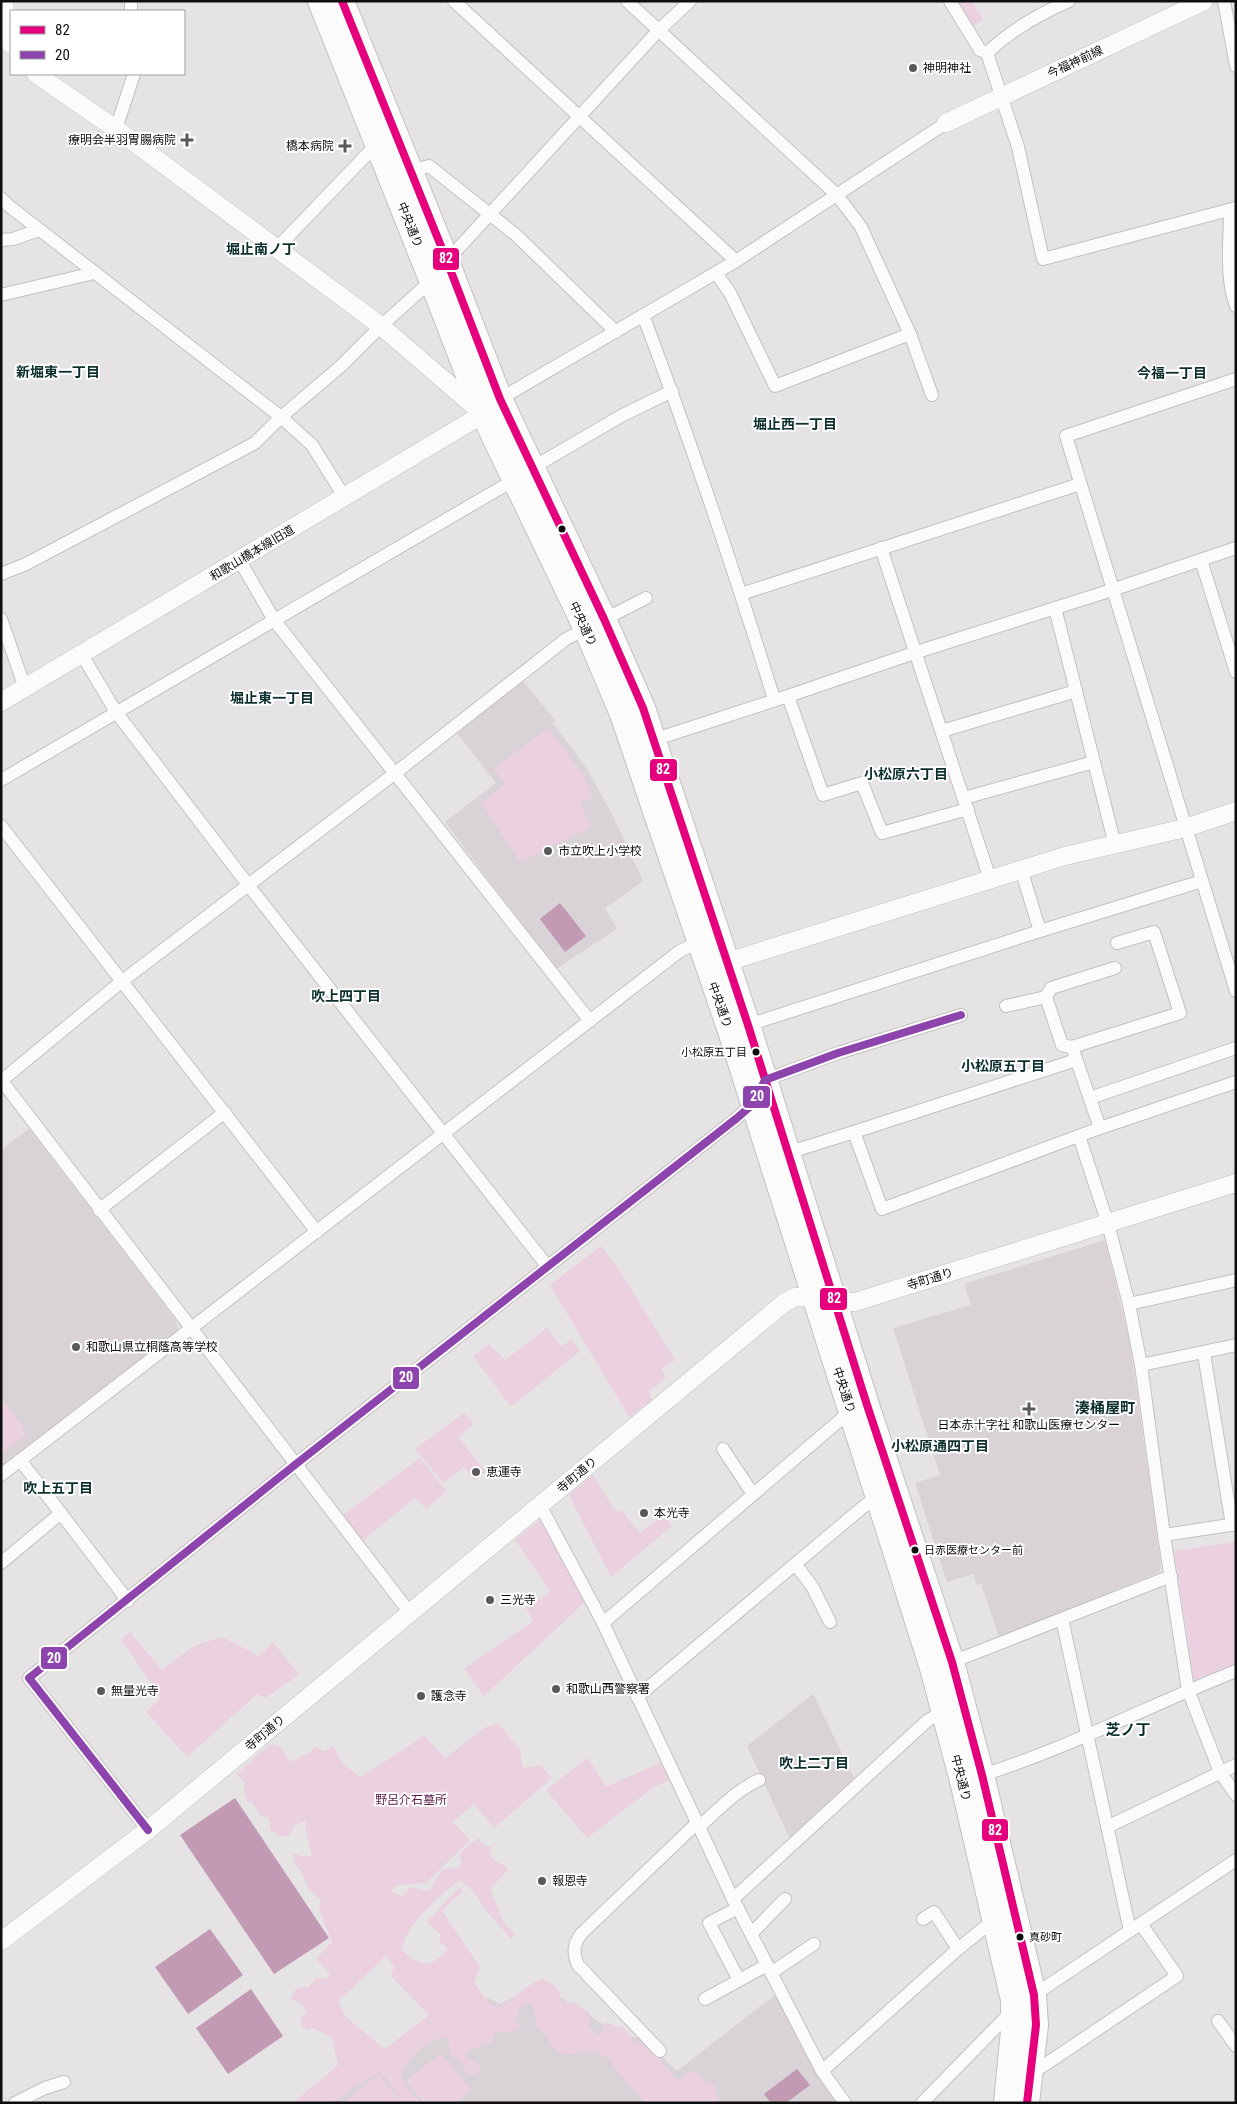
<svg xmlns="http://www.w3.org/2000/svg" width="1237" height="2104" font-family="'Roboto Condensed','Noto Sans JP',sans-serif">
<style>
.built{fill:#d9d2d6}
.green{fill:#ebd0e0;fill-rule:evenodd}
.water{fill:#c29ab3}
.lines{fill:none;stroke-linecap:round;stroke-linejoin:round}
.street-casing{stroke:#c3c1c2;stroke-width:14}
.secondary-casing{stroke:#c3c1c2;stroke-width:19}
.highway-casing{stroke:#c3c1c2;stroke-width:26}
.street{stroke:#fbfbfb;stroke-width:12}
.secondary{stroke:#fbfbfb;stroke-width:18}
.highway{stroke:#fbfbfb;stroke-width:24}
.bus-1-casing{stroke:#fff;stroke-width:11}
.bus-2-casing{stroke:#fff;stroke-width:11}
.bus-1{stroke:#e5007d;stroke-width:8}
.bus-2{stroke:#8e44ad;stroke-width:8}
.poi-dot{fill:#5a595a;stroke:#fff;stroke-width:2}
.bus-dot{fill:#0f0e0f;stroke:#fff;stroke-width:2}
.labels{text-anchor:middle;stroke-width:4;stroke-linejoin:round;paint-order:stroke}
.bus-label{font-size:11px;fill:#0f0e0f;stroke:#fff;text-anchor:start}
.street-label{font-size:12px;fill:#0f0e0f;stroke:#fff}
.poi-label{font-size:12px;fill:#0f0e0f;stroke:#fff;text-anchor:start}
.park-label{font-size:12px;fill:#601b4c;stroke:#fff}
.neighbourhood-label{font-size:14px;font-weight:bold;fill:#0d302f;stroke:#fff}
.quarter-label{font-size:15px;font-weight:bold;fill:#0d302f;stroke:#fff}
.line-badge{stroke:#fff;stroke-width:2}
.badge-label{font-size:14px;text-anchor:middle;font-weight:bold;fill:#fff}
</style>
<rect width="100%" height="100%" fill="#e5e3e4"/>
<g class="built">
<path d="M522,680L555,720L553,723L587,769L613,816L643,881L605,908L617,929L556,969L445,822L496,783L457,733Z"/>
<path d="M29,1129L175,1319L178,1330L1,1466V1150Z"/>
<path d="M1105,1240L1130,1343L1161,1566L1159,1572L1000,1639L981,1584L976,1585L974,1574L947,1582L915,1483L940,1475L893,1328L971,1305L964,1284Z"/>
<path d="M813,1694L855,1780L790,1839L747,1746Z"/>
<path d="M540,1984L618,2034L643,2039L677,2071L776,1994L817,2075L836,2103H311L370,2059L384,2071L488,1998L500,2004Z"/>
</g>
<g class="green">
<path d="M957,1H972L983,19L972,26Z"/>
<path d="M548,728L584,776L593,797L580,803L590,828L520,862L481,803L505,784L494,769Z"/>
<path d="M601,1246L621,1273L675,1360L661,1369L666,1378L649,1391L652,1400L629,1417L550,1285Z"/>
<path d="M547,1328L561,1346L572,1340L580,1351L511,1407L473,1356L489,1344L505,1360Z"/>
<path d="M1,1397L23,1427L25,1436L1,1454Z"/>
<path d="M464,1413L474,1424L458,1437L486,1472L474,1480L464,1467L443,1483L415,1449Z"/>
<path d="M420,1458L446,1491L427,1509L415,1498L362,1541L343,1515Z"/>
<path d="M593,1475L615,1511L621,1510L640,1533L663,1515L672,1526L611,1577L569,1495Z"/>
<path d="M540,1520L585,1602L484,1696L464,1669L533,1621L526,1608L551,1592L515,1540Z"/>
<path d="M1236,1542V1664L1194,1680L1174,1551Z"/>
<path d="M130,1632L162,1670L194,1646L222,1637L259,1656L273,1642L299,1675L265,1698L257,1694L187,1757L146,1712L161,1698L121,1639Z"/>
<path d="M498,1723L520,1750L523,1768L541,1765L552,1778L494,1828L474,1804L453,1822L470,1840L426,1883L396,1885L391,1892L402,1896L411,1887L429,1891L442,1870L457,1868L462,1863L459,1855L470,1843L480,1838L482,1844L491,1847L490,1857L509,1869L490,1889L504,1923L515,1934L511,1939L485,1909L474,1892L460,1880C441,1894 404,1926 402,1950C421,1968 431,1968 448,1949L440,1942V1934L426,1922L459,1888L463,1891L442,1911L480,1967L474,1983L488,2002L499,2007C514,1999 525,1985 542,1979C554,1984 560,1987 561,2001L574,2003L590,2013L589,2026L599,2036L607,2023L624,2028L634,2042L647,2044L675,2078L681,2079L689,2071L697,2073L701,2078L716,2087L718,2100L715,2103H647L629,2086L608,2058L594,2052L561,2054L553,2048L546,2036L536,2026L535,2013L531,2002L521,2007L515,2020L521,2030L495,2033L493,2041L465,2052L467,2059L477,2061L480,2068L477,2075H468L459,2058L451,2057L448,2045L450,2039C426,2034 412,2058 400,2075L406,2086L421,2103H403L388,2080L380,2072L351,2089L333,2103H293L338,2065L332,2038L314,2028L308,2030L302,2027C299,2021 301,2017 306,2012L302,2004L291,1999C294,1988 299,1986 309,1987L316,1978L327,1979L330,1973L316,1959L332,1942L319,1909L321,1900L309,1889L301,1871L295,1864L293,1853L303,1857L312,1856L306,1833V1821L294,1825L289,1836H280L271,1831L268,1817H262L252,1802L247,1801L244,1793L245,1782L237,1775L259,1753L272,1744L280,1746L290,1762L309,1753L315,1747L324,1751L334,1746C340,1762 347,1768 361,1777L424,1736L445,1758L486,1727ZM386,1955L394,1967L391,1976L429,2015L385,2049L346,2017L338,2002C354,1986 370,1972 386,1955Z"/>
<path d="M588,1758L606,1787L662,1762L670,1780L654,1787L587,1838L546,1790Z"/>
<path d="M441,2053L471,2090L456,2103H424L406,2081Z"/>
<path d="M379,2074L402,2103H344Z"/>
</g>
<g class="water">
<path d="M560,903L586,936L565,952L540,919Z"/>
<path d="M235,1798L329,1938L274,1974L180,1835Z"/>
<path d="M210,1929L243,1975L188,2014L155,1967Z"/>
<path d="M251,1989L283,2036L228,2074L196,2028Z"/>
<path d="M797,2069L810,2085L786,2103H771L764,2094Z"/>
</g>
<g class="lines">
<g class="street-casing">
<g id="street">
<path d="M131,1V11"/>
<path d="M454,1L736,261"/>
<path d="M627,1L837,195L861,227L910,334L932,395"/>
<path d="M950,1L980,50L987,53L1018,147L1043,259L1236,208"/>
<path d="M1224,1L1236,66"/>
<path d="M987,53C1010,31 1039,14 1069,1"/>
<path d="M116,129L134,74"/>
<path d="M411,171L429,166L516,235L616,332"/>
<path d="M1,198L9,206L281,417L312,445L345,498"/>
<path d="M1230,210C1230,242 1225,276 1236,306"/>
<path d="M1,240L13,239L39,230"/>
<path d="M277,248L377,144"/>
<path d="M445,256L455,252L658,31L690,1"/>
<path d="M716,273L730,293L775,386L910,334"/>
<path d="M1,295L94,273"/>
<path d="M643,315C691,442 734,570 774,699"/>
<path d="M1236,379L1066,436L1236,991"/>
<path d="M500,399L736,261L946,123"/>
<path d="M532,468L621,416L672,391"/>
<path d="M881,548L990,879"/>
<path d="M1201,560L1236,672"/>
<path d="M240,561L274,620L590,1021"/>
<path d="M1,574L26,564L255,443L281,417L341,366L381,326L422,289L434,287"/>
<path d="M741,594L1080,484"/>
<path d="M1055,608L1115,845"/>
<path d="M1,619L25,688"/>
<path d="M82,655L116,712L249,886L548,1267"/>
<path d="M788,696L823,795L862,783L882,833L968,809"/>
<path d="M942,731L1076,691"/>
<path d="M653,740L788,696L917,652L1112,590L1236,548"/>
<path d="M1,780L514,480"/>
<path d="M964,798L1094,762"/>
<path d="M1,826L317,1232"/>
<path d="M1021,869L1040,931"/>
<path d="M1046,997L1051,988L1115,968"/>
<path d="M1006,1006L1046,997L1062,1045L1072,1047"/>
<path d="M748,1025L1040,931L1202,881"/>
<path d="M1,1080L410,1613"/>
<path d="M1,1081L121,982L394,774L566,639L646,598"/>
<path d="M763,1083L765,1080L838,1053L961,1015"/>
<path d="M1090,1098L1236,1048"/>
<path d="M1100,1128L1072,1047L1180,1013L1154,932L1117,943"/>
<path d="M854,1132L1076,1060"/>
<path d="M1079,1136L1108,1224L1129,1304L1141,1365L1164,1535L1188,1690L1220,1772L1236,1795"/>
<path d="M787,1153L854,1132L882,1209L1100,1128L1236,1082"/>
<path d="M99,1210L225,1112"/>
<path d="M1129,1304L1236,1280"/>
<path d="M1204,1354L1232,1525"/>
<path d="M1141,1365L1236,1345"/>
<path d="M723,1449L753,1494"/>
<path d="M20,1460L128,1601"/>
<path d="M1,1475L680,951L699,942"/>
<path d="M540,1505L603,1623L733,1899L810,2048L822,2071L845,2103"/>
<path d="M1164,1535L1236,1524"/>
<path d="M1,1563L61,1513"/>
<path d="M795,1564L812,1586L830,1622"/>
<path d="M1062,1619L1130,1931"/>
<path d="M603,1623L853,1409"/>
<path d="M952,1662L1171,1576"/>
<path d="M637,1697L863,1507L870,1502L883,1499"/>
<path d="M979,1776C1067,1749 1150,1705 1236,1671"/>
<path d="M699,1827C717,1811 736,1790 759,1780"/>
<path d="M1107,1827L1236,1765"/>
<path d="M148,1830L29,1678L296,1464L737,1118L755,1101"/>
<path d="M733,1899L928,1720L944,1712"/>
<path d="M738,1908L709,1923L739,1980"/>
<path d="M923,1919L934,1912L958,1949"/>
<path d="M751,1934L785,1899"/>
<path d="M771,1973L814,1944"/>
<path d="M1034,1995L1236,1860"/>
<path d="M705,1999L767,1965"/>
<path d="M1218,2021L1236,2046"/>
<path d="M660,2051L578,1965C573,1953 573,1945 581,1934L697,1823"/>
<path d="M822,2071L958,1949L995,1919"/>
<path d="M1031,2074L1177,1976L1141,1924"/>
<path d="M15,2103L45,2088L64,2082"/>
<path d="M922,2103L1012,2011"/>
</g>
</g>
<g class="secondary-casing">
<g id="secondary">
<path d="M4,1L7,35L11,44"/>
<path d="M36,74L116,129L381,326L481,412"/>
<path d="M946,123L1204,1"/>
<path d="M1,702L483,414L492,406"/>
<path d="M718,956L727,962L1065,856L1185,828L1236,811"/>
<path d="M1,1941L148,1830L784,1303L795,1297H805L816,1301L855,1302L1236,1183"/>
</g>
</g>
<g class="highway-casing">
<g id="highway">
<path d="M320,1L434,287L483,414L586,629L622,714L730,1031L932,1668L962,1781L1013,2000V2031L1006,2103"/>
<path d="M342,1L445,256L500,399L604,619L643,708L748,1025L867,1405L952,1662L982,1775L1034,1995L1036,2025L1027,2103"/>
</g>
</g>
<use href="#street" class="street"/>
<use href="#secondary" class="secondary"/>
<use href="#highway" class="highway"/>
<g class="bus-1-casing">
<path id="bus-1" d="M342,1L445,256L500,399L604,619L643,708L748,1025L867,1405L952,1662L982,1775L1034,1995L1036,2025L1027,2103"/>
</g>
<g class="bus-2-casing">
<path id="bus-2" d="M148,1830L29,1678L296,1464L737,1118L753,1104L765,1080L838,1053L961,1015"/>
</g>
<use href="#bus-1" class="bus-1"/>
<use href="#bus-2" class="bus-2"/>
</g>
<g class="poi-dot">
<circle cx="913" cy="68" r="5"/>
<path d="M184.5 132.5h5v5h5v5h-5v5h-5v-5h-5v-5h5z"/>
<path d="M342.5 138.5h5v5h5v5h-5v5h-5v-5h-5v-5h5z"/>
<circle cx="548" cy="851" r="5"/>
<circle cx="76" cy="1347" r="5"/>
<path d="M1026.5 1401.5h5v5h5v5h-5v5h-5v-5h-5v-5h5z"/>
<circle cx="476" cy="1472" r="5"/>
<circle cx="644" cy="1513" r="5"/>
<circle cx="490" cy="1600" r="5"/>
<circle cx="556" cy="1689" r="5"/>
<circle cx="101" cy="1691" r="5"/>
<circle cx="421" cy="1696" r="5"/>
<circle cx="542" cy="1881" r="5"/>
</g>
<g class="bus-dot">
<circle cx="562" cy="529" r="4.5"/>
<circle cx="756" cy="1052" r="4.5"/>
<circle cx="915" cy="1550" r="4.5"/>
<circle cx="1020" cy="1937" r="4.5"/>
</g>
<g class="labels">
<g class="bus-label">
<text x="747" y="1056" text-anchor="end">小松原五丁目</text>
<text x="924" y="1554">日赤医療センター前</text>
<text x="1029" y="1941">真砂町</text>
</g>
<g class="street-label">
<text transform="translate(1075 62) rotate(-25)" y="4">今福神前線</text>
<text transform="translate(410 225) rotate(68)" y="4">中央通り</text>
<text transform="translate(252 553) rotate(-31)" y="4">和歌山橋本線旧道</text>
<text transform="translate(583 624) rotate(65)" y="4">中央通り</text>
<text transform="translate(720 1005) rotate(70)" y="4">中央通り</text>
<text transform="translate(930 1279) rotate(-17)" y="4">寺町通り</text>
<text transform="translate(844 1390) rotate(72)" y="4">中央通り</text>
<text transform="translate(577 1475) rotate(-40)" y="4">寺町通り</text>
<text transform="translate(265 1733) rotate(-40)" y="4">寺町通り</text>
<text transform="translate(961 1778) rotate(76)" y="4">中央通り</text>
</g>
<g class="poi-label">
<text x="923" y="72">神明神社</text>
<text x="176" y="144" text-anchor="end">療明会半羽胃腸病院</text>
<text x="334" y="150" text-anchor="end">橋本病院</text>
<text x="558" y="855">市立吹上小学校</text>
<text x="86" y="1351">和歌山県立桐蔭高等学校</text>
<text x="1029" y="1429" text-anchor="middle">日本赤十字社 和歌山医療センター</text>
<text x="486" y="1476">恵運寺</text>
<text x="654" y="1517">本光寺</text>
<text x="500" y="1604">三光寺</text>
<text x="566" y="1693">和歌山西警察署</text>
<text x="111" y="1695">無量光寺</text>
<text x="431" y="1700">護念寺</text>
<text x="552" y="1885">報恩寺</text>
</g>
<g class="park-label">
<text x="411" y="1804">野呂介石墓所</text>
</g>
<g class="neighbourhood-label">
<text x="261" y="254">堀止南ノ丁</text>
<text x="58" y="377">新堀東一丁目</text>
<text x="1172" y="378">今福一丁目</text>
<text x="795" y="429">堀止西一丁目</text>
<text x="272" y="703">堀止東一丁目</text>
<text x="906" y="779">小松原六丁目</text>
<text x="346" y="1001">吹上四丁目</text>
<text x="1003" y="1071">小松原五丁目</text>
<text x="940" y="1451">小松原通四丁目</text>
<text x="58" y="1493">吹上五丁目</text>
<text x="814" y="1768">吹上二丁目</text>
</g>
<g class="quarter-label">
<text x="1105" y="1413">湊桶屋町</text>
<text x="1128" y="1735">芝ノ丁</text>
</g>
</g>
<g class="line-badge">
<rect x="432" y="247" width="28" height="24" rx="5" fill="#e5007d"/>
<rect x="649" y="758" width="29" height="24" rx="5" fill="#e5007d"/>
<rect x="742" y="1085" width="29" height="24" rx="5" fill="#8e44ad"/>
<rect x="819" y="1287" width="29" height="24" rx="5" fill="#e5007d"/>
<rect x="392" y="1366" width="28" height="24" rx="5" fill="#8e44ad"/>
<rect x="40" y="1646" width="28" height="24" rx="5" fill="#8e44ad"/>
<rect x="981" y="1818" width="28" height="24" rx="5" fill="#e5007d"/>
</g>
<g class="badge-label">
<text x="446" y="263">82</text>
<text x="663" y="774">82</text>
<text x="757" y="1101">20</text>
<text x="834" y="1303">82</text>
<text x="406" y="1382">20</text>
<text x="54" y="1663">20</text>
<text x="995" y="1835">82</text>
</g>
<rect width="1237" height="2104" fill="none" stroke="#0f0e0f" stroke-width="5"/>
<rect x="10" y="10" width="175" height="65" fill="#ffffff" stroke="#9f9f9f"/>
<rect x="20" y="26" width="25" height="8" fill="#e5007d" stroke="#9f9f9f"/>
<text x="55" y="35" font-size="15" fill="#0f0e0f">82</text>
<rect x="20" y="51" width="25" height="8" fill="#8e44ad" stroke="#9f9f9f"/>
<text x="55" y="60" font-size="15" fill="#0f0e0f">20</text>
</svg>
